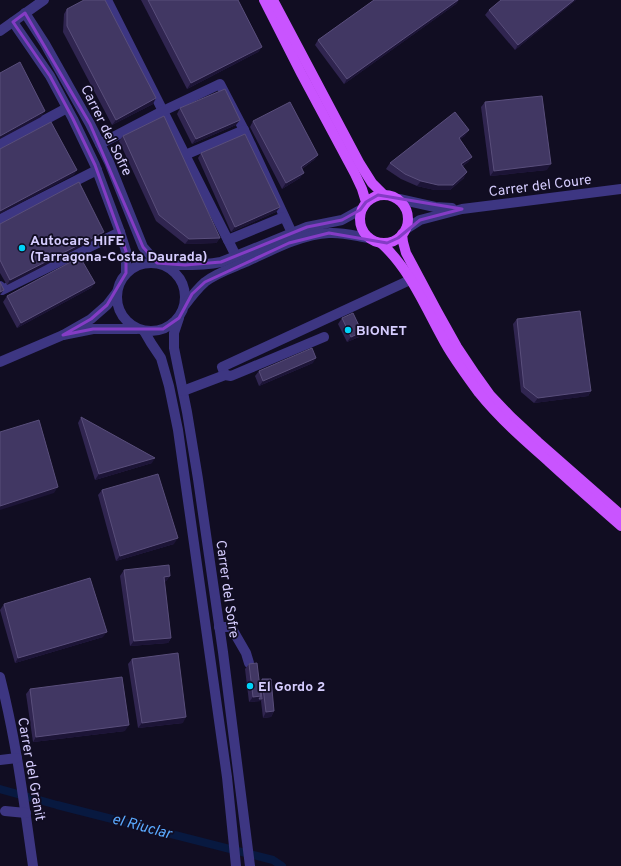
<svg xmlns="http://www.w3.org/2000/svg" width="621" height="866" font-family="Overpass,sans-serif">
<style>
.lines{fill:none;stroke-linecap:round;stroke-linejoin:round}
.canal{stroke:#081940;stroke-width:8}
.minor{stroke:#3d3682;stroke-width:10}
.major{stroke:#c954ff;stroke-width:10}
.wall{fill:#302550}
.shaded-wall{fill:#1c1436}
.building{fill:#413763;stroke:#594e7b}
.marked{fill:none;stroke:#843cc5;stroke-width:3;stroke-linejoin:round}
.poi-dot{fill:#00d2f8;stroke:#110d22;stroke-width:1.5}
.labels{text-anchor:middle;stroke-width:3.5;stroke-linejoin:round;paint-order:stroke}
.street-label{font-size:14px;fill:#d6cdff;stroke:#110d22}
.poi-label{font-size:14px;font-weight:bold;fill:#d6cdff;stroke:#110d22;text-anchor:start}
.water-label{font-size:15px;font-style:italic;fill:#5baaff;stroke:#110d22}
</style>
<rect width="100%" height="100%" fill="#110d22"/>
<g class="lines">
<path class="canal" d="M0,789L57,805L273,860L282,866"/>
<g class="minor">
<path d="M107,0L236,256"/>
<path d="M25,13L45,44L90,124L109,162L143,247L157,263"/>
<path d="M13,22L50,76L73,119L95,165L120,232L126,251V273"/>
<path d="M0,31L44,0"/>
<path d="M0,144L67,108"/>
<path d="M100,144L163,111L220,84L244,130L292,233"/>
<path d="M185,155L244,130"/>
<path d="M399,199L435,207L452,208"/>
<path d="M0,219L97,170"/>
<path d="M406,229L420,220L462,209L621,189"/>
<path d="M228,240L284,217"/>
<circle cx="151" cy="297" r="34"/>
<path d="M165,265C185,265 202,266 221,262L307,227L342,220L360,210"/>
<path d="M0,286L2,290L120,232"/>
<path d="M117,292L107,305L91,319L63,335L93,329H137"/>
<path d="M185,305C191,297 197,289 205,282C216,273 232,268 246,262C270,251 302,234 329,233C342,232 356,236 369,238"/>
<path d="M179,318L174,333V348L187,412L198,479L223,652L250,866"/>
<path d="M144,331L151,343L161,358L169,386L178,430L227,777L236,866"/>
<path d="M0,362L63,335"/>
<path d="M225,375L222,367L410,280"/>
<path d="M183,391L225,375L231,376L324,337"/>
<path d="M219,627H231L246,653L249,663"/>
<path d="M0,677C16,739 24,803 33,866"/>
<path d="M0,760L17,758"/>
<path d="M5,811L26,813"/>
</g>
<g class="major">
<path d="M264,0L301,73L355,174L362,189L366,202"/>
<path d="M273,0L360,164L372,183L383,194"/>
<circle cx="384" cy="219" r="24"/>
<path d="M402,234L403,242L406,253L437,311L457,347L475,374L490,395L511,417L538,442L621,515"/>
<path d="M381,243C412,271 427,312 448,348C457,363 468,378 479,393C499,418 524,440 548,461C572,483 597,505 621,526"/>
</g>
</g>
<g class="wall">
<path d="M141,0H238L262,47L258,52L187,89Z"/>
<path d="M374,0H459L456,4L344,84L315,45L318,40Z"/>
<path d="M576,0L515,50L485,15L489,10Z"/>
<path d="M67,9L153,104L112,125L63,32L64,14Z"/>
<path d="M485,102L547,170L490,176L481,107Z"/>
<path d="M180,108L236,125L192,144L177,114Z"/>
<path d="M253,121L318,155L314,160L302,169L300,178L282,189L250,127Z"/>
<path d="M123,136L220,238L216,243L185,244L156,221L119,141Z"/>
<path d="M465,136L460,139L472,157L468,162L463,166L464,178L450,190H435L417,186L401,179L386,169L390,163Z"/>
<path d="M201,153L280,207L276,212L231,232L198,158Z"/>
<path d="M0,224L100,237L7,285L0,273Z"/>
<path d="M95,283L91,288L17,328L3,302L7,296Z"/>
<path d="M342,318L362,332L359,337L347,342L338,324Z"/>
<path d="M517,319L591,391L588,396L534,403L521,392L513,324Z"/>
<path d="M313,363L259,386L255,376L259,371Z"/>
<path d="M81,417L152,463L95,480L78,423Z"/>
<path d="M102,490L174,544L116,561L98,495Z"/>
<path d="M124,570L170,576L166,581L164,582L171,638L168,643L130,646L120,576Z"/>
<path d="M4,604L103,637L15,663L0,610Z"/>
<path d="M132,659L183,723L138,728L128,664Z"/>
<path d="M249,664L260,683L262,679L274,711L271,717L263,718L261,701L249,702L245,669Z"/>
<path d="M30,689L125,731L33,742L26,694Z"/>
</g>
<g class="shaded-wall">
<path d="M458,0H459L456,4L344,84L347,79Z"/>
<path d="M574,0H576L515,50L518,45Z"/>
<path d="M262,47L258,52L187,89L191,83Z"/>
<path d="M156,98L153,104L112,125L116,120Z"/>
<path d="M45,111L41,117L0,139V136Z"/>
<path d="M240,120L236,125L192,144L196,139Z"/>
<path d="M469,130L465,136L455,143L459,138Z"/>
<path d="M318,155L314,160L297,172L301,167Z"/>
<path d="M472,157L468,162L458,169L461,164Z"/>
<path d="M551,164L547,170L490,176L494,171Z"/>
<path d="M77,170L74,175L0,214V211Z"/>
<path d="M467,172L464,178L450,190H435L417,186L421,181Z"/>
<path d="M304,173L300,178L282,189L286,183Z"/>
<path d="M280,207L276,212L231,232L235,227Z"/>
<path d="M104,232L100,237L7,285L10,280Z"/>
<path d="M220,238L216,243L185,244L189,239Z"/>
<path d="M95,283L91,288L17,328L21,323Z"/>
<path d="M4,290L0,295V292Z"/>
<path d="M362,332L359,337L347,342L351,337Z"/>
<path d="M316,358L313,363L259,386L263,381Z"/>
<path d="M591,391L588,396L534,403L538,398Z"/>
<path d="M155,458L152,463L95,480L99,474Z"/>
<path d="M58,487L54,493L0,510V506Z"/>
<path d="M178,538L174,544L116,561L120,556Z"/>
<path d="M170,576L166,581L160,582L164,577Z"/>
<path d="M107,632L103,637L15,663L18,658Z"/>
<path d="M171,638L168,643L130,646L134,641Z"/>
<path d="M261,696L262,699L261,701L249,702L253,697Z"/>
<path d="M274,711L271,717L263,718L266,712Z"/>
<path d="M186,717L183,723L138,728L142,723Z"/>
<path d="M129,725L125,731L33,742L36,737Z"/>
</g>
<g class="building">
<path d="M84,0H105L156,98L116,120L67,26V9Z"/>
<path d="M148,0H238L262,47L191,83Z"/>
<path d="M374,0H458L347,79L318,40Z"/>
<path d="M501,0H574L518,45L489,10Z"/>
<path d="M20,62L45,111L0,136V73Z"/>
<path d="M225,89L240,120L196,139L180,108Z"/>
<path d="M542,96L551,164L494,171L485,102Z"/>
<path d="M290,102L318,155L301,167L304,173L286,183L253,121Z"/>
<path d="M455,112L469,130L459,138L472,157L461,164L467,172L453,185H438L421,181L405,174L390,163Z"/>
<path d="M164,116L220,238L189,239L159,215L123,136Z"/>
<path d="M51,122L77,170L0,211V149Z"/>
<path d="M245,134L280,207L235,227L201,153Z"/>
<path d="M79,182L104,232L10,280L0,260V224Z"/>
<path d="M80,257L95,283L21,323L7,296Z"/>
<path d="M0,282L4,290L0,292Z"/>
<path d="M580,311L591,391L538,398L524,387L517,319Z"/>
<path d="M353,313L362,332L351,337L342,318Z"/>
<path d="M312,348L316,358L263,381L259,371Z"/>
<path d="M81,417L155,458L99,474Z"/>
<path d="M39,420L58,487L0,506V432Z"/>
<path d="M158,474L178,538L120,556L102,490Z"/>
<path d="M169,565L170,576L164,577L171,638L134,641L124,570Z"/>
<path d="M90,578L107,632L18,658L4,604Z"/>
<path d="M178,653L186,717L142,723L132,659Z"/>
<path d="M257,663L261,696L253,697L249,664Z"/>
<path d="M122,677L129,725L36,737L30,689Z"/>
<path d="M262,679H271L274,711L266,712Z"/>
<path d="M260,683L262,699H259L261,696Z"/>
</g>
<path class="marked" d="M25,13L90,124L143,247L157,263L185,265L221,262L307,227L342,220L360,210L366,202L378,195L462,209L420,220L398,238L387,243L329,233L289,243L205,282L192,294L179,318L163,329H93L63,335L91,319L107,305L126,273V251L95,165L73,119L50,76L13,22Z"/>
<g class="poi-dot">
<circle cx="22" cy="248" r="4"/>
<circle cx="348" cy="330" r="4"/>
<circle cx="250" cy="686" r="4"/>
</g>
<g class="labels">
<g class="street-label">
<text transform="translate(107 130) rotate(64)" y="5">Carrer del Sofre</text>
<text transform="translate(540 185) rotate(-7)" y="5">Carrer del Coure</text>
<text transform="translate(228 589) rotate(82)" y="5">Carrer del Sofre</text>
<text transform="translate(32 769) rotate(80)" y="5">Carrer del Granit</text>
</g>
<g class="poi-label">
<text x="30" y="245">Autocars HIFE<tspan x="30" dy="16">(Tarragona-Costa Daurada)</tspan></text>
<text x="356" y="335">BIONET</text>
<text x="258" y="691">El Gordo 2</text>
</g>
<g class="water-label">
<text transform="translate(142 826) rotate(15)" y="5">el Riuclar</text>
</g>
</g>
</svg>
